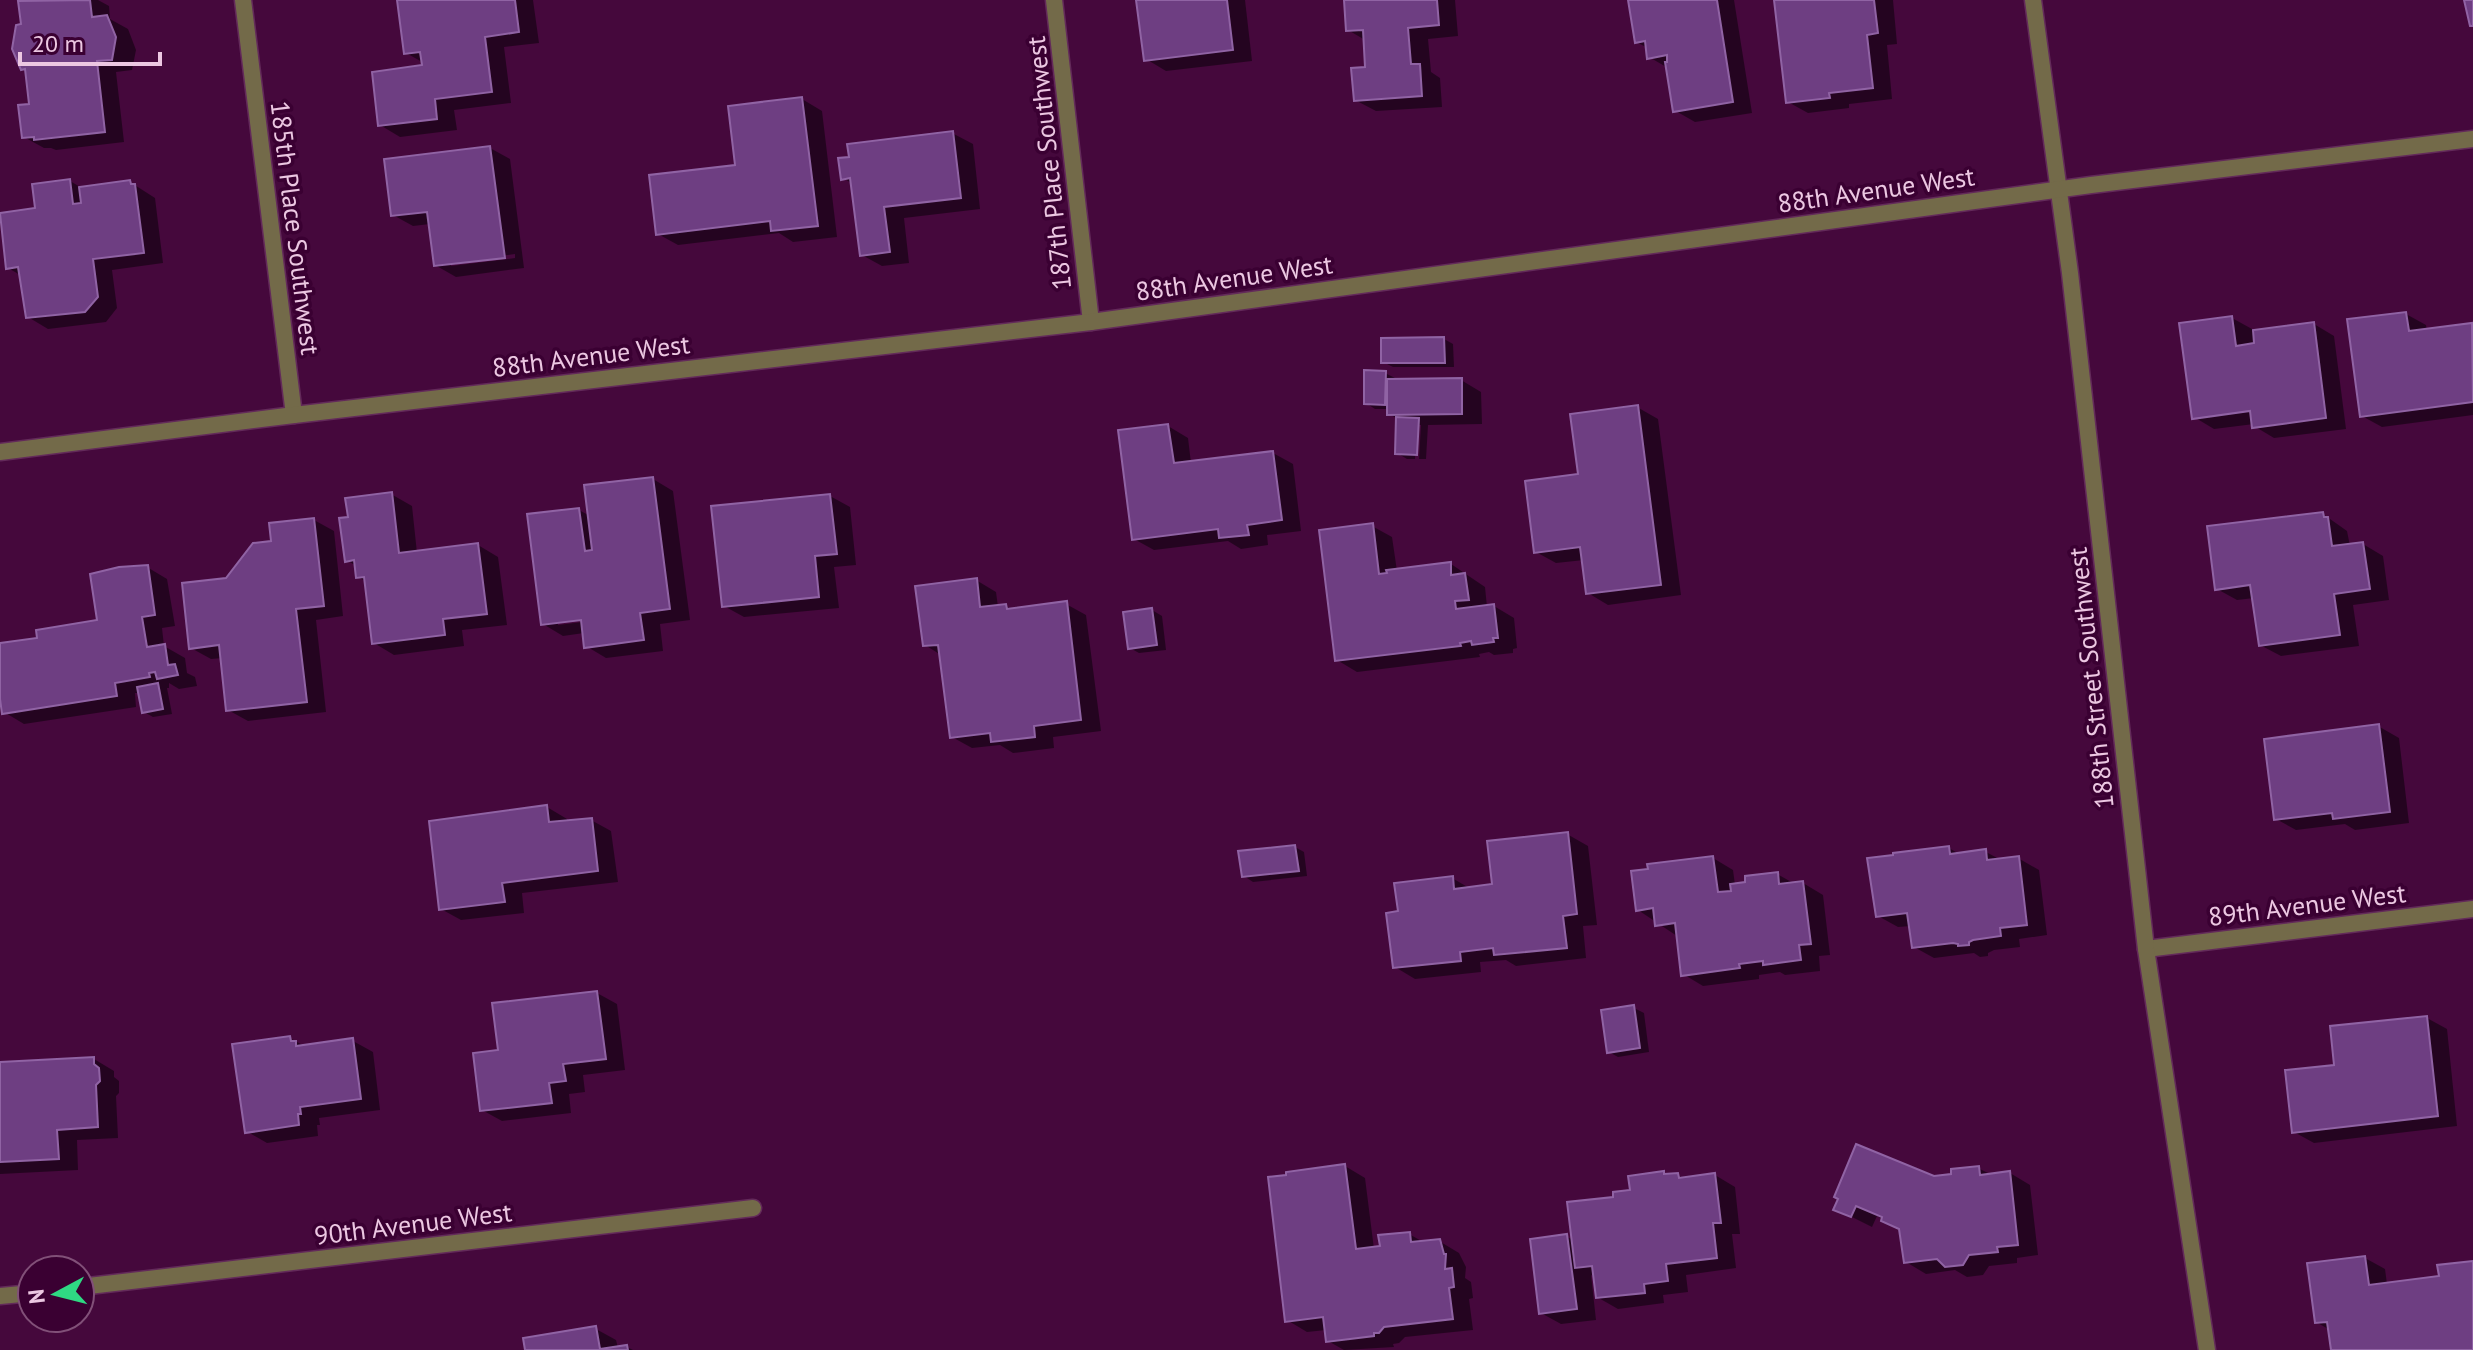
<svg xmlns="http://www.w3.org/2000/svg" width="2473" height="1350" font-family="'PT Sans',sans-serif">
<style>
.shadow{fill:#0007;fill-rule:evenodd}
.building{fill:#6e3e82;stroke:#9063a4;stroke-width:2}
.lines{fill:none;stroke-linecap:round;stroke-linejoin:round}
.minor-casing{stroke:#632a5a;stroke-width:19}
.tertiary-casing{stroke:#632a5a;stroke-width:19}
.minor{stroke:#736a49;stroke-width:16}
.tertiary{stroke:#736a49;stroke-width:16}
.labels{text-anchor:middle;stroke-width:7;stroke-linejoin:round;paint-order:stroke}
.street-label{font-size:26px;fill:#ecc7e2;stroke:#3a0032}
</style>
<rect width="100%" height="100%" fill="#45083c"/>
<g class="shadow">
<path d="M40,0H98L109,6L110,19L128,29L136,50L132,70L116,72L124,142L56,150L51,148H44L24,137L31,105L27,71L23,68V26L20,2Z"/>
<path d="M399,0H533L539,43L504,47L511,103L454,110L457,130L400,137L380,125L424,67V63L406,53Z"/>
<path d="M1138,0H1245L1252,61L1166,71L1146,59Z"/>
<path d="M1346,0H1455L1458,36L1428,39L1431,72L1440,78L1442,107L1376,111L1355,100L1367,69L1365,40L1348,30Z"/>
<path d="M1630,0H1734L1752,113L1695,122L1674,110L1668,68L1649,57L1648,48L1636,42Z"/>
<path d="M1776,0H1893L1897,44L1887,45L1892,99L1849,104V108L1808,113L1788,102Z"/>
<path d="M802,99L822,111L837,237L793,242L779,233L678,245L658,234L737,167Z"/>
<path d="M952,133L973,144L980,209L904,218L909,263L882,266L862,255L853,184L843,178Z"/>
<path d="M490,148L510,159L524,268L456,277L435,265L430,224L413,226L393,215ZM515,254V258L451,266V262Z"/>
<path d="M70,181L82,188L130,182L155,198L163,263L112,270L117,308L106,322L48,329L28,317L22,276L8,268L37,210Z"/>
<path d="M2406,314L2426,325L2427,331L2473,326V415L2382,427L2362,416Z"/>
<path d="M2232,318L2252,329V332L2314,324L2334,336L2346,429L2274,438L2254,426V424L2214,429L2194,417Z"/>
<path d="M1444,339L1453,344L1454,367H1393L1383,362Z"/>
<path d="M1385,373L1395,378V381L1461,380L1481,392L1482,424L1428,425L1426,459H1419L1421,425H1417L1415,459H1407L1397,453L1398,419L1389,414V409H1375L1366,403Z"/>
<path d="M1637,407L1658,419L1681,595L1608,605L1588,593L1584,560L1556,563L1536,552L1580,475Z"/>
<path d="M1168,426L1188,438L1191,463L1273,453L1293,464L1301,531L1267,535L1268,545L1241,549L1228,541L1154,550L1134,539Z"/>
<path d="M653,479L673,491L690,620L660,624L663,651L606,658L586,646L584,633L563,636L543,624L579,510L590,516ZM590,617L591,621L558,625V621Z"/>
<path d="M391,494L412,506L417,553L478,545L498,557L507,625L462,630L464,646L394,655L374,643L367,582L358,577L356,566L347,560L351,519Z"/>
<path d="M830,496L850,507L856,565L834,567L839,608L744,617L724,606Z"/>
<path d="M2323,514L2347,531L2350,546L2363,544L2383,556L2389,600L2353,605L2359,646L2281,656L2260,645L2254,598L2237,600L2217,589Z"/>
<path d="M314,520L334,531L343,616L316,620L326,712L248,721L228,710L223,658L211,659L191,648L228,580L273,542Z"/>
<path d="M1372,526L1392,537L1397,571L1451,564L1485,587L1487,607L1494,606L1514,618L1517,648L1513,649V653L1494,655L1489,652L1479,654L1480,657L1357,672L1337,660Z"/>
<path d="M147,567L167,579L175,626L162,628L164,646L185,658L187,673L195,677L197,686L179,689L169,683V688H167L172,714L153,717L144,712L140,693H135L136,707L24,724L4,712L0,686V645L39,639L99,622Z"/>
<path d="M976,580L996,592L998,607L1006,606L1013,610L1066,604L1086,615L1101,731L1053,737L1054,748L1013,753L1000,745L972,748L952,737L941,655L925,645Z"/>
<path d="M1152,610L1162,616L1166,650L1139,653L1130,648Z"/>
<path d="M2378,726L2399,738L2409,823L2355,830L2345,824L2296,830L2276,819Z"/>
<path d="M547,807L567,819V822L591,820L611,831L618,882L522,893L524,913L461,920L441,909Z"/>
<path d="M1567,834L1588,846L1597,925L1583,926L1586,958L1516,966L1506,960L1480,962L1481,972L1415,979L1395,967L1400,913L1452,878L1471,889L1494,886Z"/>
<path d="M1295,847L1304,852L1307,876L1253,882L1244,876Z"/>
<path d="M1949,848L1961,855L1986,852L2001,860L2018,858L2039,870L2047,935L2019,939L2020,947L1994,950L1988,953V956L1980,957L1974,953L1934,958L1914,947L1911,926L1898,927L1878,916Z"/>
<path d="M1713,858L1733,870L1735,885L1777,874L1795,884L1803,883L1823,895L1830,955L1819,956L1820,971L1785,975L1780,972L1759,975V979L1703,986L1683,974L1677,936L1638,910Z"/>
<path d="M597,993L617,1004L625,1070L583,1075L585,1092L569,1094L571,1113L502,1121L482,1110L500,1052Z"/>
<path d="M1634,1008L1644,1013L1649,1052L1618,1057L1609,1052Z"/>
<path d="M2427,1018L2447,1029L2457,1126L2314,1143L2294,1132L2336,1067Z"/>
<path d="M290,1038L306,1047L353,1041L373,1052L380,1110L319,1118L320,1125H317L318,1136L267,1143L246,1131Z"/>
<path d="M94,1059L114,1071V1077L119,1081V1093L116,1096L118,1138L77,1140L78,1170L0,1174V1064Z"/>
<path d="M1345,1166L1365,1178L1374,1249L1409,1234L1425,1243L1439,1241L1459,1253L1466,1267L1465,1278L1471,1282L1473,1298L1469,1299L1473,1330L1405,1337L1399,1343L1393,1344L1394,1347L1344,1350L1328,1341L1326,1330L1307,1332L1287,1320Z"/>
<path d="M1978,1168L1992,1175L2010,1173L2030,1185L2038,1255L2017,1258V1263L1989,1266L1983,1275L1967,1277L1955,1270L1926,1274L1906,1262L1902,1231L1877,1216L1872,1227L1836,1209L1934,1178Z"/>
<path d="M1664,1173L1668,1176L1678,1175L1685,1179L1715,1175L1735,1187L1740,1234H1732L1736,1268L1686,1275L1688,1292L1663,1295L1664,1303L1618,1309L1597,1297L1596,1278L1591,1275L1596,1320L1561,1324L1541,1313L1567,1237L1574,1240L1616,1199Z"/>
<path d="M2365,1258L2385,1269L2387,1284L2441,1278L2473,1263V1350H2333L2330,1330L2316,1322Z"/>
<path d="M596,1329L616,1340L618,1348L627,1347L633,1350H527Z"/>
</g>
<g class="building">
<path d="M90,0L92,17L107,15L116,37L112,60L97,61L105,132L34,140V137L22,138L18,105L29,104L25,69L21,70L12,49L16,25L21,24L18,1Z"/>
<path d="M397,0H515L519,32L485,37L492,92L435,99L437,119L378,126L372,72L422,65L420,52L404,54Z"/>
<path d="M1136,0H1227L1233,50L1144,61Z"/>
<path d="M1344,0H1437L1439,25L1408,28L1411,64H1420L1422,96L1354,101L1351,68L1365,67L1363,30L1346,31Z"/>
<path d="M1628,0H1717L1733,102L1673,112L1665,62H1667V55L1647,59L1645,41L1635,43Z"/>
<path d="M1774,0H1874L1878,33L1867,35L1873,88L1829,93L1830,98L1786,103Z"/>
<path d="M2464,0H2473V26H2470Z"/>
<path d="M802,97L818,226L771,231L770,221L656,235L649,175L735,165L728,106Z"/>
<path d="M953,131L961,198L884,207L890,252L860,256L850,178L841,180L838,158L849,157L847,144Z"/>
<path d="M490,146L505,258L434,266L427,212L391,216L384,159Z"/>
<path d="M70,179L73,204L81,203L79,187L130,180L131,184H135L144,253L93,259L98,297L85,312L26,318L18,267L6,269L0,213L35,208L32,184Z"/>
<path d="M2406,312L2409,331L2472,323L2473,402L2360,417L2347,319Z"/>
<path d="M2232,316L2236,346L2254,343L2253,330L2314,322L2326,418L2252,428L2250,411L2192,419L2179,323Z"/>
<path d="M1444,337L1445,363H1381V338Z"/>
<path d="M1364,370L1386,371L1385,405L1364,404Z"/>
<path d="M1462,378V414L1387,415V379Z"/>
<path d="M1638,405L1661,585L1586,594L1580,547L1534,553L1525,481L1578,474L1570,414Z"/>
<path d="M1396,417L1419,418L1417,455L1395,454Z"/>
<path d="M1168,424L1174,463L1273,451L1282,520L1247,525L1249,535L1219,538L1218,529L1132,540L1118,430Z"/>
<path d="M653,477L670,609L640,613L644,640L584,648L581,620L541,625L527,514L579,508L585,551L592,550L584,485Z"/>
<path d="M392,492L399,553L478,543L487,614L443,619L445,635L372,644L364,577L356,578L354,560L345,562L339,518L348,517L345,498Z"/>
<path d="M830,494L837,554L815,556L819,597L722,607L711,506Z"/>
<path d="M2323,512L2324,517H2328L2332,546L2363,542L2370,589L2334,594L2340,635L2259,646L2250,585L2215,590L2207,526Z"/>
<path d="M314,518L324,606L296,609L307,702L226,711L219,645L189,649L182,583L226,578L253,543L271,541L269,523Z"/>
<path d="M1373,523L1379,574L1387,573L1386,570L1451,562V575L1465,573L1469,600L1455,601L1456,609L1494,604L1498,638H1493L1494,642L1472,645L1471,641L1460,643L1461,646L1335,661L1319,530Z"/>
<path d="M148,565L155,615L142,617L147,647L165,644L168,665L175,664L178,675L157,679L155,672L149,673L150,677L115,683L117,696L2,714L0,699V643L37,638L36,630L97,620L90,574L119,567Z"/>
<path d="M977,578L980,607L1006,604L1007,609L1067,601L1081,720L1034,726L1035,737L991,742L990,733L950,738L938,645L923,646L915,586Z"/>
<path d="M1152,608L1157,645L1128,649L1123,612Z"/>
<path d="M158,683L163,709L142,713L137,687Z"/>
<path d="M2379,724L2390,812L2333,819L2332,813L2274,820L2264,739Z"/>
<path d="M547,805L549,822L592,818L598,871L502,883L505,902L439,910L429,821Z"/>
<path d="M1568,832L1577,914L1563,916L1567,948L1494,955L1493,948L1460,952L1461,961L1393,968L1386,913L1398,911L1394,883L1453,876L1454,889L1492,884L1487,841Z"/>
<path d="M1295,845L1299,871L1242,877L1238,851Z"/>
<path d="M1949,846L1950,854L1986,849L1987,860L2019,856L2027,925L2000,928L2001,936L1973,940L1969,942V945L1958,946V944L1953,943L1912,948L1907,913L1876,917L1867,858L1893,855V853Z"/>
<path d="M1713,856L1718,892L1731,891L1730,884L1745,882V876L1778,872L1779,884L1803,881L1811,944L1799,945L1801,960L1763,965V961L1739,964L1740,968L1681,976L1675,923L1655,926L1653,908L1636,911L1631,871L1648,869L1647,864Z"/>
<path d="M597,991L606,1059L563,1064L566,1081L549,1083L552,1103L480,1111L473,1053L498,1050L492,1003Z"/>
<path d="M1634,1005L1640,1048L1607,1053L1601,1010Z"/>
<path d="M2427,1016L2438,1116L2292,1133L2285,1070L2334,1065L2330,1026Z"/>
<path d="M290,1036L291,1041H296V1046L353,1038L361,1099L300,1107L301,1114H298L299,1125L245,1133L232,1044Z"/>
<path d="M94,1057V1064L99,1068L100,1081L96,1085L98,1127L57,1130L59,1159L0,1162V1062Z"/>
<path d="M1856,1144L1934,1176L1951,1174V1169L1979,1166L1980,1175L2010,1171L2018,1245L1997,1247L1998,1252L1969,1255L1963,1265L1945,1267L1937,1259L1904,1263L1899,1229L1881,1221L1882,1217L1856,1206L1851,1217L1833,1210L1838,1199L1834,1197Z"/>
<path d="M1345,1164L1356,1249L1380,1246L1378,1235L1410,1232L1411,1242L1440,1239L1444,1254H1446L1445,1269L1452,1268L1454,1287L1449,1288L1453,1319L1384,1327L1379,1333H1374V1336L1326,1342L1323,1317L1285,1322L1268,1177L1286,1175V1172Z"/>
<path d="M1664,1171V1174L1678,1173L1679,1178L1715,1173L1721,1223H1713L1717,1258L1666,1264L1668,1281L1644,1284L1645,1293L1596,1298L1592,1266L1575,1268L1567,1202L1613,1197V1192L1630,1190L1628,1176Z"/>
<path d="M1567,1234L1577,1309L1539,1314L1530,1239Z"/>
<path d="M2365,1256L2369,1285L2439,1276L2437,1265L2473,1261V1350H2331L2327,1322L2315,1323L2307,1263Z"/>
<path d="M596,1326L600,1349L627,1345L628,1350H525L523,1338Z"/>
</g>
<g class="lines">
<g class="minor-casing">
<g id="minor">
<path d="M243,0L294,415"/>
<path d="M1054,0L1091,322"/>
<path d="M2146,949L2473,909"/>
<path d="M80,1287L753,1208"/>
<path d="M0,1296L32,1293"/>
</g>
</g>
<g class="tertiary-casing">
<g id="tertiary">
<path d="M2033,0L2070,273L2146,949L2207,1350"/>
<path d="M0,452L294,415L1091,322L2091,185L2473,139"/>
</g>
</g>
<use href="#minor" class="minor"/>
<use href="#tertiary" class="tertiary"/>
</g>
<g class="labels">
<g class="street-label">
<text transform="translate(1049 163) rotate(-96)" y="9">187th Place Southwest</text>
<text transform="translate(1876 190) rotate(-8)" y="9">88th Avenue West</text>
<text transform="translate(295 228) rotate(83)" y="9">185th Place Southwest</text>
<text transform="translate(1234 278) rotate(-8)" y="9">88th Avenue West</text>
<text transform="translate(591 356) rotate(-7)" y="9">88th Avenue West</text>
<text transform="translate(2091 678) rotate(-96)" y="9">188th Street Southwest</text>
<text transform="translate(2307 905) rotate(-7)" y="9">89th Avenue West</text>
<text transform="translate(413 1224) rotate(-7)" y="9">90th Avenue West</text>
</g>
</g>
<g transform="translate(56 1294) rotate(263)"><circle r="38" fill="#3a0032" stroke="#815078" stroke-width="2"/>
<path d="M0-6L14 30L0 20L-14 30Z" fill="#2fd883"/>
<text y="-12" font-size="22" font-weight="bold" text-anchor="middle" fill="#ecc7e2">N</text>
</g>
<path d="M20 52v12h140v-12" fill="none" stroke="#ecc7e2" stroke-width="4"/>
<text x="32" y="52" font-size="24" fill="#ecc7e2" stroke="#3a0032" stroke-width="6" paint-order="stroke">20 m</text>
</svg>
